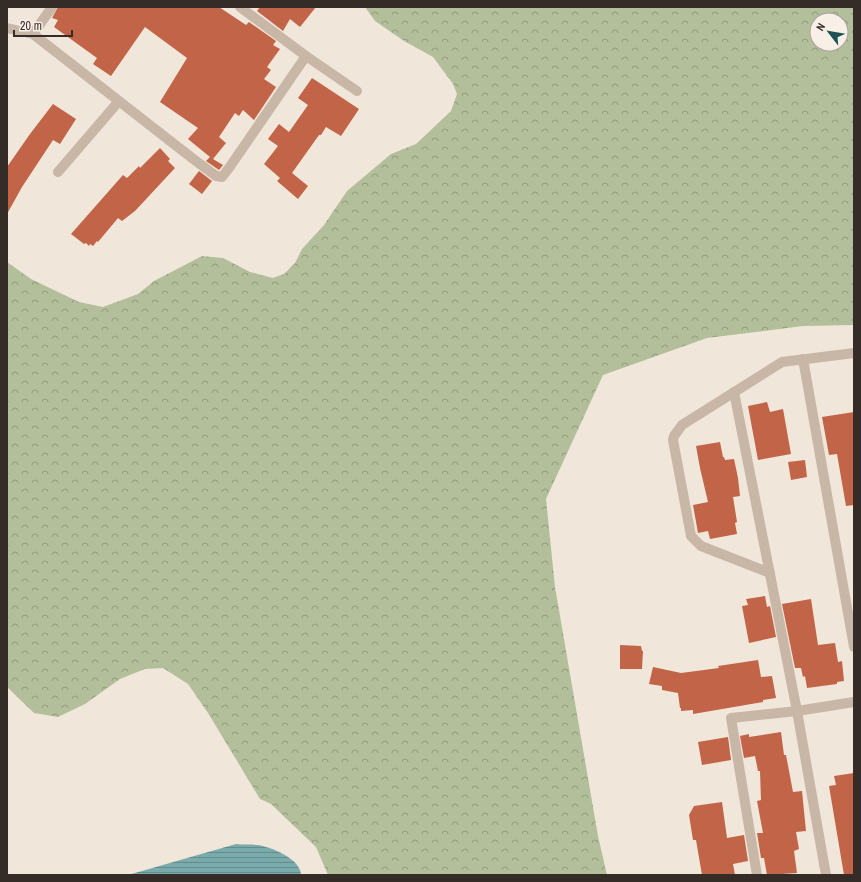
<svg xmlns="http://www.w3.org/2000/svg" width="861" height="882" font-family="'Archivo Narrow',sans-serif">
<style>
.forest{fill:url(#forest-crowns);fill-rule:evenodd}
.water{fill:url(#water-rules)}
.building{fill:#c16447}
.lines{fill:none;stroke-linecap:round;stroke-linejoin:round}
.minor{stroke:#c8b6a7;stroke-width:10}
</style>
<defs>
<pattern id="forest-crowns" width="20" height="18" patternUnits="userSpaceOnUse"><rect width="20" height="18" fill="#b3bf9b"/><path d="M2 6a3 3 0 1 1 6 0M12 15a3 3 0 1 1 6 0" fill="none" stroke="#929b7e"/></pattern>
<pattern id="water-rules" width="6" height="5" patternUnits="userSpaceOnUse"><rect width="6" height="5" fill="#7aabac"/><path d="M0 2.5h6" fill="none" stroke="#658b8c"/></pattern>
</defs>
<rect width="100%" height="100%" fill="#f1e6da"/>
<path class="forest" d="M365,7H854V325L803,326L707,338L603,375L546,499L555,587L598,836L607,875H328L316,847L271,804L260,799L208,713L188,684L163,668L145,669L120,679L85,704L58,717L34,713L7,687V262L31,279L79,302L103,307L138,294L154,281L202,256L223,258L250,272L273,278L284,274L295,263L302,249L324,225L347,191L391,154L416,144L451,111L457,94L453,84L433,57L404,41L375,21ZM817,20H841V44H817Z"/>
<path class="water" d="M236,844C243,845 250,844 258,845C271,847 301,859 301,875H128Z"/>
<g class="building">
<path d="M58,7H219L246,25L249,22L276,41L273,45L280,49L267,67L271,70L264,79L276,87L254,120L243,110L239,116L235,113L219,137L226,143L213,159L223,165L219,170L206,161L210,157L188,139L198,128L160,102L187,58L145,27L111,76L93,64L97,58L54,27L58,20L52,18Z"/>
<path d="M260,7H316L300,27L290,19L283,31L257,11Z"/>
<path d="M312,78L359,109L341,136L326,127L321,135H319L292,173L308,186L298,199L277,181L280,178L264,164L278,146L268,139L279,124L289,132L308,105L298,98Z"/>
<path d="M53,104L76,119L60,144L53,140L22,187L7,214V167L30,134Z"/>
<path d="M160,148L170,159L168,161L175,168L135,211L122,221L118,218L98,242L97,241L93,246L90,244L89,246L86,243L84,244L71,234L123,175L127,178L139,166L140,168Z"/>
<path d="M199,171L212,181L202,194L189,184Z"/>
<path d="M767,402L770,412L783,409L791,454L758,460L748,406Z"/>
<path d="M854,412V505L846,506L837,454L829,455L822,417Z"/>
<path d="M720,442L723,457H724L725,460L734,459L738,478L740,496L733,497L737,522L735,523L737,534L710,539L708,531L698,533L693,505L708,502L700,468L696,446Z"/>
<path d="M805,460L807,477L791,480L788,462Z"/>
<path d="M765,596L767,607L770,606L776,637L749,643L742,606L748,605L746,599Z"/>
<path d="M811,599L818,645L835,643L838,662L842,661L844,681L837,682V684L807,688L805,676L803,677L801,668H795L782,604Z"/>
<path d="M620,645L641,646L642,651H643L642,669H620Z"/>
<path d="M758,660L761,677L772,676L776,698L763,700V702L693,714V710L681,711V708H680L678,693L662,690V686L649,684L653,667L681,673L719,668L718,666Z"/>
<path d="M781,732L784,755H786L793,792L802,791L806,831L796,832L799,849L794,851L797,873L767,875L764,858H761L757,833H763L757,801L761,800L760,771H758L755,756L744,758L740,736L749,734V737Z"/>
<path d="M728,737L731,760L702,765L698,742Z"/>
<path d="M854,773V875H844L829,786L836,785L834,776Z"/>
<path d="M722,802L727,838L744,835L748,861L733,864L735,875H702L696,840H693L689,815L694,806Z"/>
</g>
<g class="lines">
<g class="minor">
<path d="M240,7L306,56L357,91"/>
<path d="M7,28L33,34L192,158L216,176L222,177L229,168L306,56"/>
<path d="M33,34L52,7"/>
<path d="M58,172L119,101"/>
<path d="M803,359L854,647"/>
<path d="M734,392L797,711L826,875"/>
<path d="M770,573L701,546L691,536L673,440L674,436L682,425L782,362L854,353"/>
<path d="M757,875L731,718L797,711L854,702"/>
</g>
</g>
<rect width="861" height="882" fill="none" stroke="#352b27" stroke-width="16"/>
<g transform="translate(829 32) rotate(301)"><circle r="19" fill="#f8f0e6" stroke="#aaa19a"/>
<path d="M0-3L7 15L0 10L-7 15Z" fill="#1e5254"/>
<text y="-6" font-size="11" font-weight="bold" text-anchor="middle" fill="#352b27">N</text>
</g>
<path d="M14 30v6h58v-6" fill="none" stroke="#352b27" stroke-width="2"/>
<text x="20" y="30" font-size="12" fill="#352b27" stroke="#f8f0e6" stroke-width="3" paint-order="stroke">20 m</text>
</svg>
